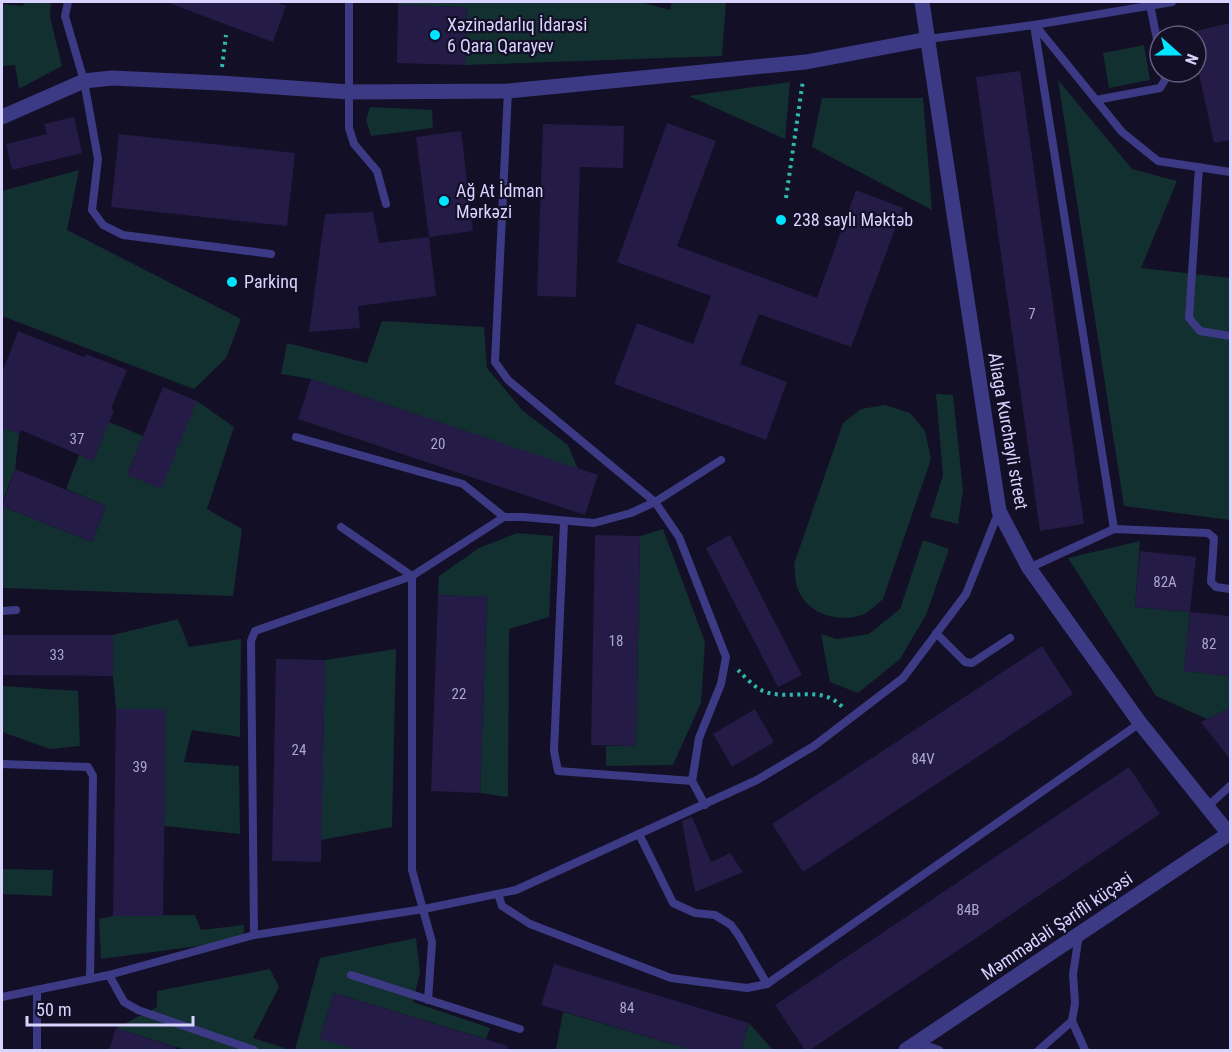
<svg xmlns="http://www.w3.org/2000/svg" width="1232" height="1052" font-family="'Roboto Condensed',sans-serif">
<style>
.green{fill:#12302f}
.building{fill:#241b47}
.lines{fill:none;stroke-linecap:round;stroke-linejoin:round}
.path{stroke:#2fb8b0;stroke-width:4;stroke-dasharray:3 4.5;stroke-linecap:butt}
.service{stroke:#3d3a85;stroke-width:8}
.minor{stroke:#3d3a85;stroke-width:15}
.tertiary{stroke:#3d3a85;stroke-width:15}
.poi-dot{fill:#00e5ff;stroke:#130f26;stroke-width:2}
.labels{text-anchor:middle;stroke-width:4.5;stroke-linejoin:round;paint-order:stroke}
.number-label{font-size:15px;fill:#aca6d1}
.poi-label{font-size:18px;fill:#d9d4ff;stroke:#130f26;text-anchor:start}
.street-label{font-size:18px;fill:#d9d4ff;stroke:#130f26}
</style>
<rect width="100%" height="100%" fill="#130f26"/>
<g class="green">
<path d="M24,2H51L50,17L62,66L19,89L15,65L2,66V4L23,6Z"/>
<path d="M399,2H640L670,10L672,2H726L722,56L465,65L467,7L398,5Z"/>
<path d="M1144,45L1150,80L1109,88L1103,53Z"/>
<path d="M1058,80L1132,169L1177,181L1141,268L1230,278V520L1124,506Z"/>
<path d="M790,82L785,139L689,96Z"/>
<path d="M822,98H923L932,210L812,147Z"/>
<path d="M370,107L432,110L433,128L371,136L366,120Z"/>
<path d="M79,170L67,230L241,319L226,358L194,389L2,316V191Z"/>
<path d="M382,321L484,327L487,368L523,411L568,445L578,469L311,379L281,374L287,343L367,363Z"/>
<path d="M936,394L953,395L963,490L958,524L930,517L943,475Z"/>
<path d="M197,401L234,427L207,509L242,529L233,596L2,588V506L92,542L106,506L66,489L79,455L93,461L109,422L143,436L127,475Z"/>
<path d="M885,405L910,413L925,431L931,459L883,599C877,604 870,611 864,614C837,625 802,612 796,583C795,577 795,570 794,564L843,423L861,409Z"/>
<path d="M2,427L19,434L15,469L2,503Z"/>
<path d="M663,529L705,642L701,703L673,765L606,766V746H636L640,536Z"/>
<path d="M517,533L553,536L549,617L509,629L508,797L480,793L487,597L438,595L439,576L479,548Z"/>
<path d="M923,540L949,549L926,615L900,659L858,693L830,682L821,634L837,639L869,634L900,609Z"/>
<path d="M1140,541L1135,607L1190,612L1184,671L1230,676V708L1207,719L1156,696L1068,558Z"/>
<path d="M178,619L189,647L241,639L240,737L192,730L184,762L239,766L240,834L164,826L165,709H116L113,676V635Z"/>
<path d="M396,649L392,827L321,840L325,660Z"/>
<path d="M2,686L78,691L80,746L50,749L2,732Z"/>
<path d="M2,869L53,870L52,896L2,894Z"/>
<path d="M195,915L201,930L244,925L243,940L101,959L99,919L113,916Z"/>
<path d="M416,938L420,972L413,1002L490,1028L486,1039L334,993L320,1038L359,1050H295L320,958Z"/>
<path d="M270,969L279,987L253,1038L290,1050H186L116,1028L157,1007V991Z"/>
<path d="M563,1012L693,1050H546L556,1049Z"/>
<path d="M749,1023L773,1050H741Z"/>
</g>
<g class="building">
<path d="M169,2H275L286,6L273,42L169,3Z"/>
<path d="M398,5L467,7L465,65L397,63Z"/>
<path d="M1230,23V140L1214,143L1196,60V31Z"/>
<path d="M1020,71L1084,524L1040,531L976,77Z"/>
<path d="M74,117L82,153L12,170L6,144L47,134L44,124Z"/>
<path d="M667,123L716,141L677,246L817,298L856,190L903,208L851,347L759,314L740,364L787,382L766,440L614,384L637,323L693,344L711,296L617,262Z"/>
<path d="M543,124L624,126L623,168L580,167L576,297L537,296Z"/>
<path d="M461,131L473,231L429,237L416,137Z"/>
<path d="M119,134L295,153L287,226L111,207Z"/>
<path d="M373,212L379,243L429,237L436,296L358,306L360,328L309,332L325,214Z"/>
<path d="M18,331L84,357L86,354L127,370L111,409L114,411L93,461L21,430L19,434L2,427V373Z"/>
<path d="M311,379L598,475L585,515L298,419Z"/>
<path d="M163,387L197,401L161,489L127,475Z"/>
<path d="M15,469L106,506L92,542L2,506Z"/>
<path d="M595,535L640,536L636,746L591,745Z"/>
<path d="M730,535L802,675L778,687L706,548Z"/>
<path d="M1140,551L1196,557L1190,612L1135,607Z"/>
<path d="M438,595L487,597L480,793L431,791Z"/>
<path d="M1190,612L1230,616V676L1184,671Z"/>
<path d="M2,635H113V676L2,675Z"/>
<path d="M1042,646L1073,694L803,872L772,824Z"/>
<path d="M276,659L325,660L321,862L272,861Z"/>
<path d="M1230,708V759L1201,722Z"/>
<path d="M116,709H166L163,916H113Z"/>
<path d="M755,709L774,742L732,767L713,734Z"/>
<path d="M1129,767L1160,814L810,1050H805L775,1005Z"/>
<path d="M692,817L711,862L730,853L743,872L695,892L682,821Z"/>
<path d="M554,964L749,1023L741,1050H693L541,1005Z"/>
<path d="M334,993L508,1046L507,1050H359L320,1039Z"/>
<path d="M116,1028L175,1047V1050H109Z"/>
</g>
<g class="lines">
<g class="path">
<path d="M222,67L226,35"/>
<path d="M786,198L803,80"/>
<path d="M738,670C745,677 754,687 763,691C790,702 822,683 843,708"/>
</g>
<g class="service">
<path d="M68,2L65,16L84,81L98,159L92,210L103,225L123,235L271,254"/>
<path d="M349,2V128L354,144L377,171L386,204"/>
<path d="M1150,5L1160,54"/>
<path d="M1034,25L1114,529"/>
<path d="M1035,25L1122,132L1158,161L1230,172"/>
<path d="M928,39L1034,25L1172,2"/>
<path d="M508,91L495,362L508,380L655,502L679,537L726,657L721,684L699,738L692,781L705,805"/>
<path d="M1096,100L1160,88L1165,80L1164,72"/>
<path d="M1199,167L1189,318L1200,331L1230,336"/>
<path d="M296,437L463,484L504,517"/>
<path d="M564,522L554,751L558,771L692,781"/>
<path d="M341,527L412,576V870L432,942L428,1000"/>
<path d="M1029,568L1114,529L1208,533L1214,538L1211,582L1216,587L1230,589"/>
<path d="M2,611L16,610"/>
<path d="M936,633L965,662L972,663L1010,638"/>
<path d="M2,764L88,767L93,776L90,979"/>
<path d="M1207,807L1230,786"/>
<path d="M639,834L673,903L695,913L715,915L731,925L739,936L767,984"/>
<path d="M498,894L502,906L530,924L671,978L747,988L767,984L1140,723"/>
<path d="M254,935L251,641L255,631L412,576L504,517H523L594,523L631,513L655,502L721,460"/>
<path d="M109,975L124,1002L138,1010L254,1050"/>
<path d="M351,975L520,1029"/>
<path d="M2,997L109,975L254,935L424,909L516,890L757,780L814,746L903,678L966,594L999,511"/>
<path d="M1072,1021L1085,1050"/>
<path d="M918,1043L939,1050"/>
<path d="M37,1050V990"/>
<path d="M1039,1050L1072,1021L1075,1003L1073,974L1079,935"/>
</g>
<g class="minor">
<path d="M922,2L999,511L1029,568L1140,723L1229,834"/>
<path d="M2,117L84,81L112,78L220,83L349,92L508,91L806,62L928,39"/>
</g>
<path class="tertiary" d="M906,1050L1230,833"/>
</g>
<g class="poi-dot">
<circle cx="435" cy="35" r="6"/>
<circle cx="444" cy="201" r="6"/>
<circle cx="781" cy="220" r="6"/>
<circle cx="232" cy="282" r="6"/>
</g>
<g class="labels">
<g class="number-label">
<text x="1032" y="319">7</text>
<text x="77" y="444">37</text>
<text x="438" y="449">20</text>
<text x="1165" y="587">82A</text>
<text x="616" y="646">18</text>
<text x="1209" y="649">82</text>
<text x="57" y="660">33</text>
<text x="459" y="699">22</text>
<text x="299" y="755">24</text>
<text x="923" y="764">84V</text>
<text x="140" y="772">39</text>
<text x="968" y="915">84B</text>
<text x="627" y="1013">84</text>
</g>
<g class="poi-label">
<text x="447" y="31">Xəzinədarlıq İdarəsi<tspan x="447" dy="21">6 Qara Qarayev</tspan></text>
<text x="456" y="197">Ağ At İdman<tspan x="456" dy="21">Mərkəzi</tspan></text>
<text x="793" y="226">238 saylı Məktəb</text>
<text x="244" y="288">Parkinq</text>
</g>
<g class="street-label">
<text transform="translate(1008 431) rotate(80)" y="6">Aliaga Kurchayli street</text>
<text transform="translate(1057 926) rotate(-34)" y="6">Məmmədəli Şərifli küçəsi</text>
</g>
</g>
<rect width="1232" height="1052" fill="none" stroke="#d9d4ff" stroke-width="6"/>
<g transform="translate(1178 54) rotate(111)"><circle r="28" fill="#130f26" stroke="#625e7d" stroke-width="1.5"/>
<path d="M0-4.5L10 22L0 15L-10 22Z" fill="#00e5ff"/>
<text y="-9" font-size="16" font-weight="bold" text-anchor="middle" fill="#d9d4ff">N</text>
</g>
<path d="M27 1016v9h166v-9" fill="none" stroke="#d9d4ff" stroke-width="3"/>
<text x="36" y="1016" font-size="18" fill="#d9d4ff" stroke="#130f26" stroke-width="4.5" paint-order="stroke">50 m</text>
</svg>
